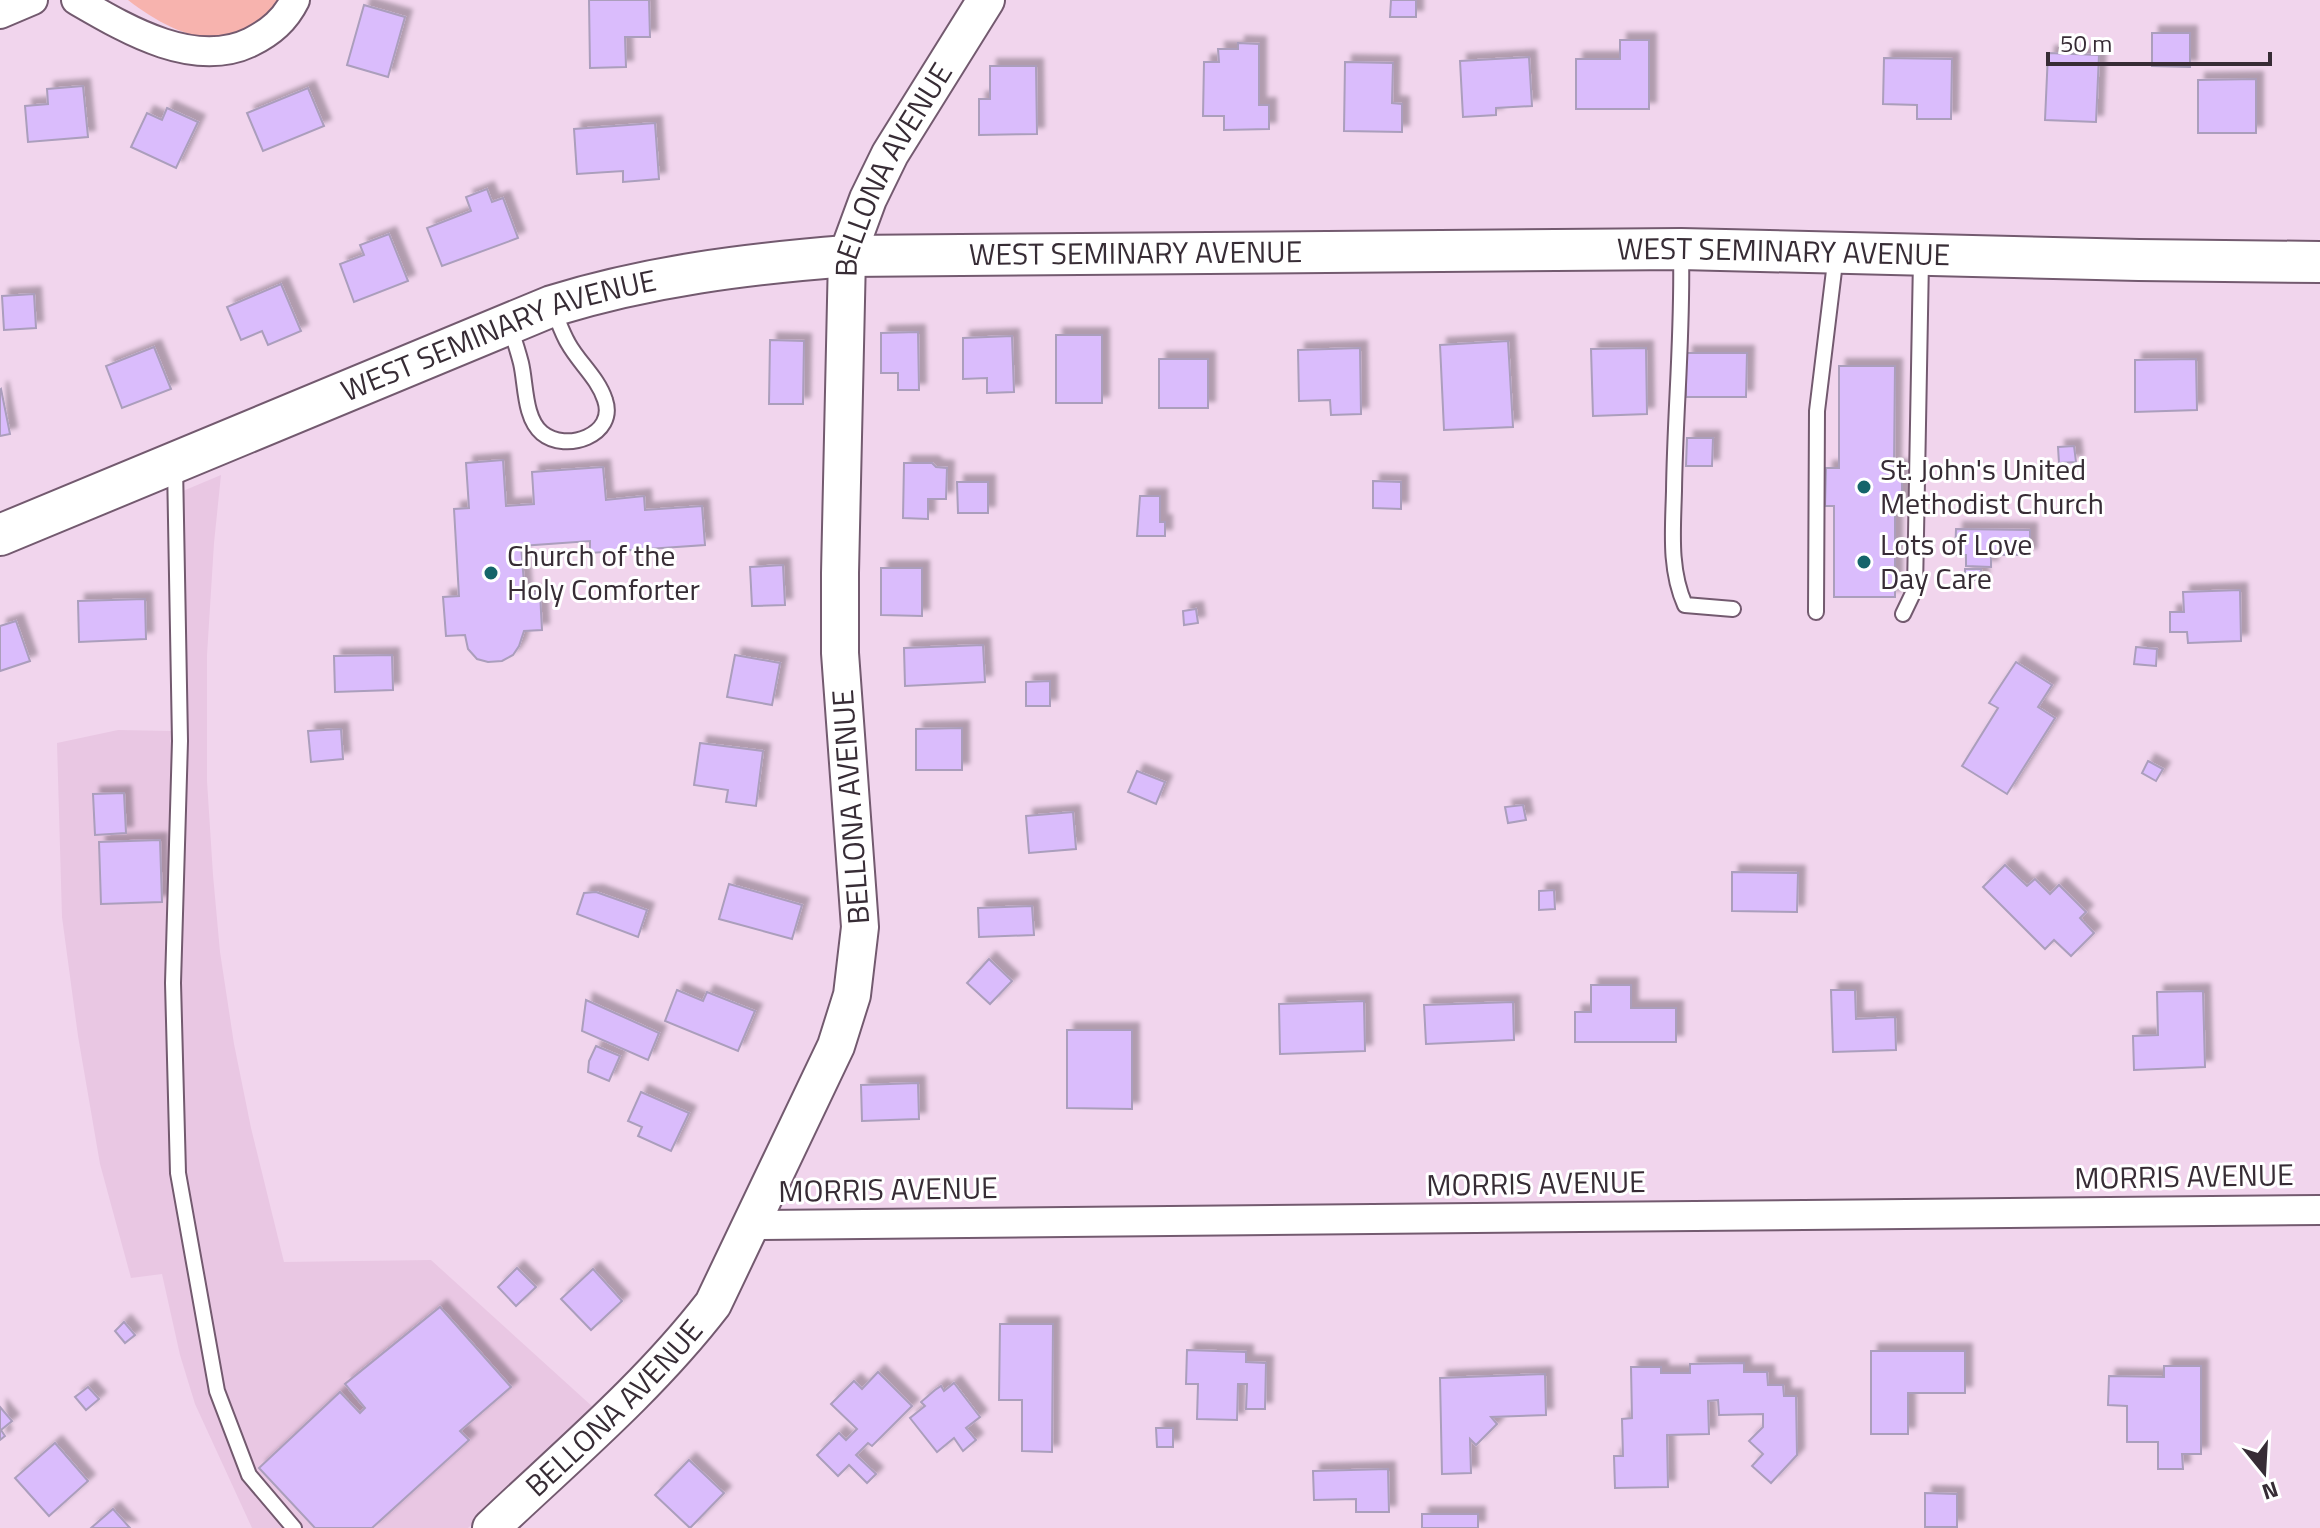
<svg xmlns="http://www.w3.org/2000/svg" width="2320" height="1528" font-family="'Titillium Web',sans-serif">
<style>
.built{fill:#e9c7e3}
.green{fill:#f7b3ae}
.building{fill:#dabcfc;stroke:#ab9ebc;stroke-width:2;filter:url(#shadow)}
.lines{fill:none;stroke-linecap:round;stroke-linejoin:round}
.service-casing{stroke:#735a6f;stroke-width:18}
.minor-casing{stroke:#735a6f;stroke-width:32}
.tertiary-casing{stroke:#735a6f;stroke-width:40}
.secondary-casing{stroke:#735a6f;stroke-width:44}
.service{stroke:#fff;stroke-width:14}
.minor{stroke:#fff;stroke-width:28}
.tertiary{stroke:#fff;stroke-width:36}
.secondary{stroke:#fff;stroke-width:40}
.poi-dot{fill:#15646a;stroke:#fff;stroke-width:3}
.labels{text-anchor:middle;stroke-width:6;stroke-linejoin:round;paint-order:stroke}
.street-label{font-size:30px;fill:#372c35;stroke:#fff}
.poi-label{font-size:30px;fill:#372c35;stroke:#fff;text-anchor:start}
</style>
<defs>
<filter id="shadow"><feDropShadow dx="7" dy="-7" stdDeviation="2" flood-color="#0004"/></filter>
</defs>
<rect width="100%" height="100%" fill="#f1d5ed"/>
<path class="built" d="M221,475L214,543L207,655V781L213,875L220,952L234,1044L251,1128L284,1262L431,1260L594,1408L468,1528H252L195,1404L180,1355L162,1274L131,1278L100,1164L78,1036L62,917L57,743L118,730L171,731V496Z"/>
<path class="green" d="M128,0H278C236,61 177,38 128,0Z"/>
<g class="building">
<path d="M589,0H649L650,37H625L626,67L590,68Z"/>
<path d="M1391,0H1416V17H1390Z"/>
<path d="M364,5L405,17L388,77L347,65Z"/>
<path d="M2152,33H2190V67L2152,66Z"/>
<path d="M1620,40H1649V109H1576V59H1620Z"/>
<path d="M1238,43L1259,44V105H1269V129L1224,130V116H1203L1204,62H1219L1218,49H1238Z"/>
<path d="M2048,53L2099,55L2096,122L2045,120Z"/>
<path d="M1529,57L1532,106L1496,108V115L1463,117L1460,61Z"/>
<path d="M1884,58L1952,59L1951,119H1917V105L1883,104Z"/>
<path d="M1345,62L1393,63L1392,103L1402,104V132L1344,131Z"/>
<path d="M990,66H1036L1037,134L979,135V99H990Z"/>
<path d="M2256,79V133H2198V80Z"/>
<path d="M83,86L88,137L28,142L25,106L48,104L47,89Z"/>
<path d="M308,88L324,126L263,151L247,113Z"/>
<path d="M167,108L198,122L176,168L131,147L147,113L162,120Z"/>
<path d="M655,123L659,179L623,182V171L577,174L574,129Z"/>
<path d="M487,189L492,202L503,198L518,238L442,266L427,228L471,211L466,197Z"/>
<path d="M389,234L408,281L354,302L340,264L364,255L360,245Z"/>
<path d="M281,284L301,331L268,345L262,331L241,340L227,307Z"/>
<path d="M34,294L36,328L4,330L2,296Z"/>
<path d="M918,332L919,390H898V373H881V333Z"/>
<rect x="1056" y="335" width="46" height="68"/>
<path d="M1012,336L1014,392L987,393V378L963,379V338Z"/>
<path d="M770,340L804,341L803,404H769Z"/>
<path d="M1508,341L1513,427L1444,430L1440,345Z"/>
<path d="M154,347L171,389L122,408L106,366Z"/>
<path d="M1360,348L1361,414L1331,415L1330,400L1299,401L1298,350Z"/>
<path d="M1646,348L1647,414L1593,416L1591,349Z"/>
<path d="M1686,353H1747L1746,397H1686Z"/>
<rect x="1159" y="359" width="49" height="49"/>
<path d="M2196,359L2197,410L2135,412V360Z"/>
<path d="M1839,366H1895L1894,467H1902V508H1895V597H1834V506H1825L1826,468H1839Z"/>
<path d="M1,389L10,434L0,436V390Z"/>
<path d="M1687,438H1713L1712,466H1686Z"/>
<path d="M2074,446L2076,462L2059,463L2058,447Z"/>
<path d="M503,460L506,506L534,504L532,472L603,467L606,500L644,496L645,510L702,506L705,545L590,553V541L521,546L525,595L540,593L542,630L524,631L519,646L513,655L502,661L488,662L477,659L468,649L465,635L446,636L443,597L459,596L454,509L469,508L466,463Z"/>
<path d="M904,463H932L936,467L947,468L946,499H928V519L903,518Z"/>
<path d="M1373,481L1401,482V509L1373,508Z"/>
<path d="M957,482H988V513H958Z"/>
<path d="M1140,496H1160V522H1165V536H1137Z"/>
<path d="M1956,529L2030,530V555H1991V567L1966,566V555H1955Z"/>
<path d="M783,565L785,605L752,606L750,567Z"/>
<path d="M881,568H922V616L881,615Z"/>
<path d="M1965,569H1981L1982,580H1965Z"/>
<path d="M2240,590L2241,641L2188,643L2187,632H2170V612H2184L2183,592Z"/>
<path d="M145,599L146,639L79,642L78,601Z"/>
<path d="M1196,609L1198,623L1184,625L1183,611Z"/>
<path d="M16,621L30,661L0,671V626Z"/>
<path d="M983,645L985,682L905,686L904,648Z"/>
<path d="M2136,647L2157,649L2156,666L2134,664Z"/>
<path d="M392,655L393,690L335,692L334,656Z"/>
<path d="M735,655L780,663L772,705L727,697Z"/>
<path d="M2016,662L2052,685L2038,707L2055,718L2007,794L1962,766L1998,708L1989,703Z"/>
<path d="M1050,681V706H1026V682Z"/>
<path d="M962,728V770H916V729Z"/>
<path d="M341,729L343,759L311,762L308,731Z"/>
<path d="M700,743L763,751L756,806L726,802L728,790L694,785Z"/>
<path d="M2148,761L2163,769L2156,781L2142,773Z"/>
<path d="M1137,771L1165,782L1156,804L1128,792Z"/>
<path d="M124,793L126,833L95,835L93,794Z"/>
<path d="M1523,805L1526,820L1508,823L1505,807Z"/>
<path d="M1073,812L1076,849L1029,853L1026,816Z"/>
<path d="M160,840L162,902L101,904L99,842Z"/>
<path d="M2005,865L2027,886L2035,879L2050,894L2059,885L2086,912L2080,918L2094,933L2071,956L2054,940L2045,949L1983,887Z"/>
<path d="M1732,872L1798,873L1797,912L1732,911Z"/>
<path d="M729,884L802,905L792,939L719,919Z"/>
<path d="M1554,890L1555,909L1539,910V891Z"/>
<path d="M596,892L647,910L638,937L577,914L584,893Z"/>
<path d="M1032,906L1034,935L979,937L978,908Z"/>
<path d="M989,959L1012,981L990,1004L967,983Z"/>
<path d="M1591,985H1631V1008H1676V1042H1575V1012H1591Z"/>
<path d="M677,990L703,1001L707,992L755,1011L738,1051L665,1021Z"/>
<path d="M1831,990H1855L1856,1019L1895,1017L1896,1050L1833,1052Z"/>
<path d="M2203,991L2205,1067L2134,1070L2133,1036L2158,1035L2157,992Z"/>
<path d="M586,1000L659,1033L648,1060L582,1031Z"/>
<path d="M1364,1001L1365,1051L1280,1054L1279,1004Z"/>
<path d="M1513,1002L1514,1040L1426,1044L1424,1005Z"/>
<path d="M1067,1030H1132V1109L1067,1108Z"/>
<path d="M596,1046L620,1056L609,1081L588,1072L589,1061Z"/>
<path d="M918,1083L919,1119L862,1121L861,1085Z"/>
<path d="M641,1092L689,1113L671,1151L638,1136L642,1127L628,1121Z"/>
<path d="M517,1268L536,1287L516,1306L498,1287Z"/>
<path d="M593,1269L622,1301L591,1330L561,1299Z"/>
<path d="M440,1307L511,1387L460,1431L469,1440L372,1528H315L259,1468L340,1392L360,1413L365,1408L345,1384Z"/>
<path d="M124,1322L135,1335L125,1343L115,1331Z"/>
<path d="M1000,1324H1053L1052,1452L1022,1451V1400H999Z"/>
<path d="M1187,1350L1246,1352V1362L1266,1363L1265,1409H1246L1247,1384H1238L1237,1420L1197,1419L1198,1384H1186Z"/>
<path d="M1871,1351H1965V1393H1908V1434H1871Z"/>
<path d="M1744,1363V1372H1767L1768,1385H1783L1784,1396H1796L1797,1455L1771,1483L1752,1466L1763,1454L1749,1441L1763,1427V1414L1719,1415L1718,1400L1708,1401L1709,1434L1667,1435L1668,1487L1615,1488L1614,1456H1623L1622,1419L1632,1418L1631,1367H1661V1373H1690V1364Z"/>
<path d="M2164,1366H2201V1454H2182L2183,1469H2158V1442H2127V1406L2108,1405L2109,1376L2164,1377Z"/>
<path d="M878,1372L912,1406L872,1446L868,1443L856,1455L876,1474L867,1483L849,1465L838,1476L817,1455L839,1433L846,1440L857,1429L831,1404L854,1381L862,1389Z"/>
<path d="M1545,1374L1546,1415L1491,1417L1497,1424L1476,1445L1470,1439L1471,1473L1442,1474L1440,1378Z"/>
<path d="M954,1383L980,1417L966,1428L976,1440L963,1451L954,1438L937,1452L910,1418L925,1406L921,1402L935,1390L941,1386L944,1391Z"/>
<path d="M88,1387L99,1399L86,1410L75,1397Z"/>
<path d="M0,1407L12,1421L1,1430L5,1436L0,1440Z"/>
<path d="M1156,1428H1173V1447H1157Z"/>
<path d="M55,1443L88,1481L49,1516L15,1478Z"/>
<path d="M689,1460L724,1493L690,1528L655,1495Z"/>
<path d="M1388,1469L1389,1512H1356V1499L1314,1500L1313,1471Z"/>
<path d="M1925,1493L1957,1494V1527H1925Z"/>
<path d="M113,1509L130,1528H91Z"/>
<rect x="1422" y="1514" width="56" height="14"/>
</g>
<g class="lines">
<g class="service-casing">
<g id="service">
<path d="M1681,253C1683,332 1675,412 1674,491C1673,530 1669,569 1685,605L1733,609"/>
<path d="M510,327C514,339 518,351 521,363C526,384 524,418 542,433C566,453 617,435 605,400C598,378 579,363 568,343C562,333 558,320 553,309"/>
<path d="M175,465L180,741L173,983L178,1173L217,1391L249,1475L294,1528"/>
<path d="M1816,612L1817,411L1836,254"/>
<path d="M1903,614L1915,589L1921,259"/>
</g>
</g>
<g class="minor-casing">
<g id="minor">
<path d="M76,0C126,29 194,70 251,42C271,32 285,20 295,0"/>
<path d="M0,14L33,0"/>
<path d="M752,1225L2320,1210"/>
</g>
</g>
<g class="tertiary-casing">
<g id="tertiary">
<path id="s1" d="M491,1528C567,1456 649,1387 713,1304L836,1046L852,995L860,927L840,653V573L847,256L868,199L890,154L986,0"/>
</g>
</g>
<g class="secondary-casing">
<g id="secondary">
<path id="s2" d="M0,535L552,306C649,276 746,264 847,256L1681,249L2139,260L2320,262"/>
</g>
</g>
<use href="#service" class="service"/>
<use href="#minor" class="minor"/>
<use href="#tertiary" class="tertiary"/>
<use href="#secondary" class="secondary"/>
</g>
<g class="poi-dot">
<circle cx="1864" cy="487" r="8"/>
<circle cx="1864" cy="562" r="8"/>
<circle cx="491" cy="573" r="8"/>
</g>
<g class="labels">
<g class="street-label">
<text dy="10" stroke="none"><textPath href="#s1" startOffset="1492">BELLONA AVENUE</textPath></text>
<text dy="10" stroke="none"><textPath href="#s2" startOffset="1834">WEST SEMINARY AVENUE</textPath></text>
<text dy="10" stroke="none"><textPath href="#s2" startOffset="1186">WEST SEMINARY AVENUE</textPath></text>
<text dy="10" stroke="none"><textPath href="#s2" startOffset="538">WEST SEMINARY AVENUE</textPath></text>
<text transform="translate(851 807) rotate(-94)" y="10">BELLONA AVENUE</text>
<text transform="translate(2184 1177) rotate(-1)" y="10">MORRIS AVENUE</text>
<text transform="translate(1536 1184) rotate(-1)" y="10">MORRIS AVENUE</text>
<text transform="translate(888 1190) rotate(-1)" y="10">MORRIS AVENUE</text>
<text dy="10" stroke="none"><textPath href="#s1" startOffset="172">BELLONA AVENUE</textPath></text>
</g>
<g class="poi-label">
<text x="1880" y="480">St. John's United<tspan x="1880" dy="34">Methodist Church</tspan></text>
<text x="1880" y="555">Lots of Love<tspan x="1880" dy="34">Day Care</tspan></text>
<text x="507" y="566">Church of the<tspan x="507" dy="34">Holy Comforter</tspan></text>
</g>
</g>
<g transform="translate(2264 1472) rotate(162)" stroke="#ffffff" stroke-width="6" paint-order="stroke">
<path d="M0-6L14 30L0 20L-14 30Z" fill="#372c35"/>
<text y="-12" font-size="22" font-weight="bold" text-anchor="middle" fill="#372c35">N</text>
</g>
<path d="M2048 52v12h222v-12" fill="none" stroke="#372c35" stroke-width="4"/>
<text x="2060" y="52" font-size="24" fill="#372c35" stroke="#ffffff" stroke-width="6" paint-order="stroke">50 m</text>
</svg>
